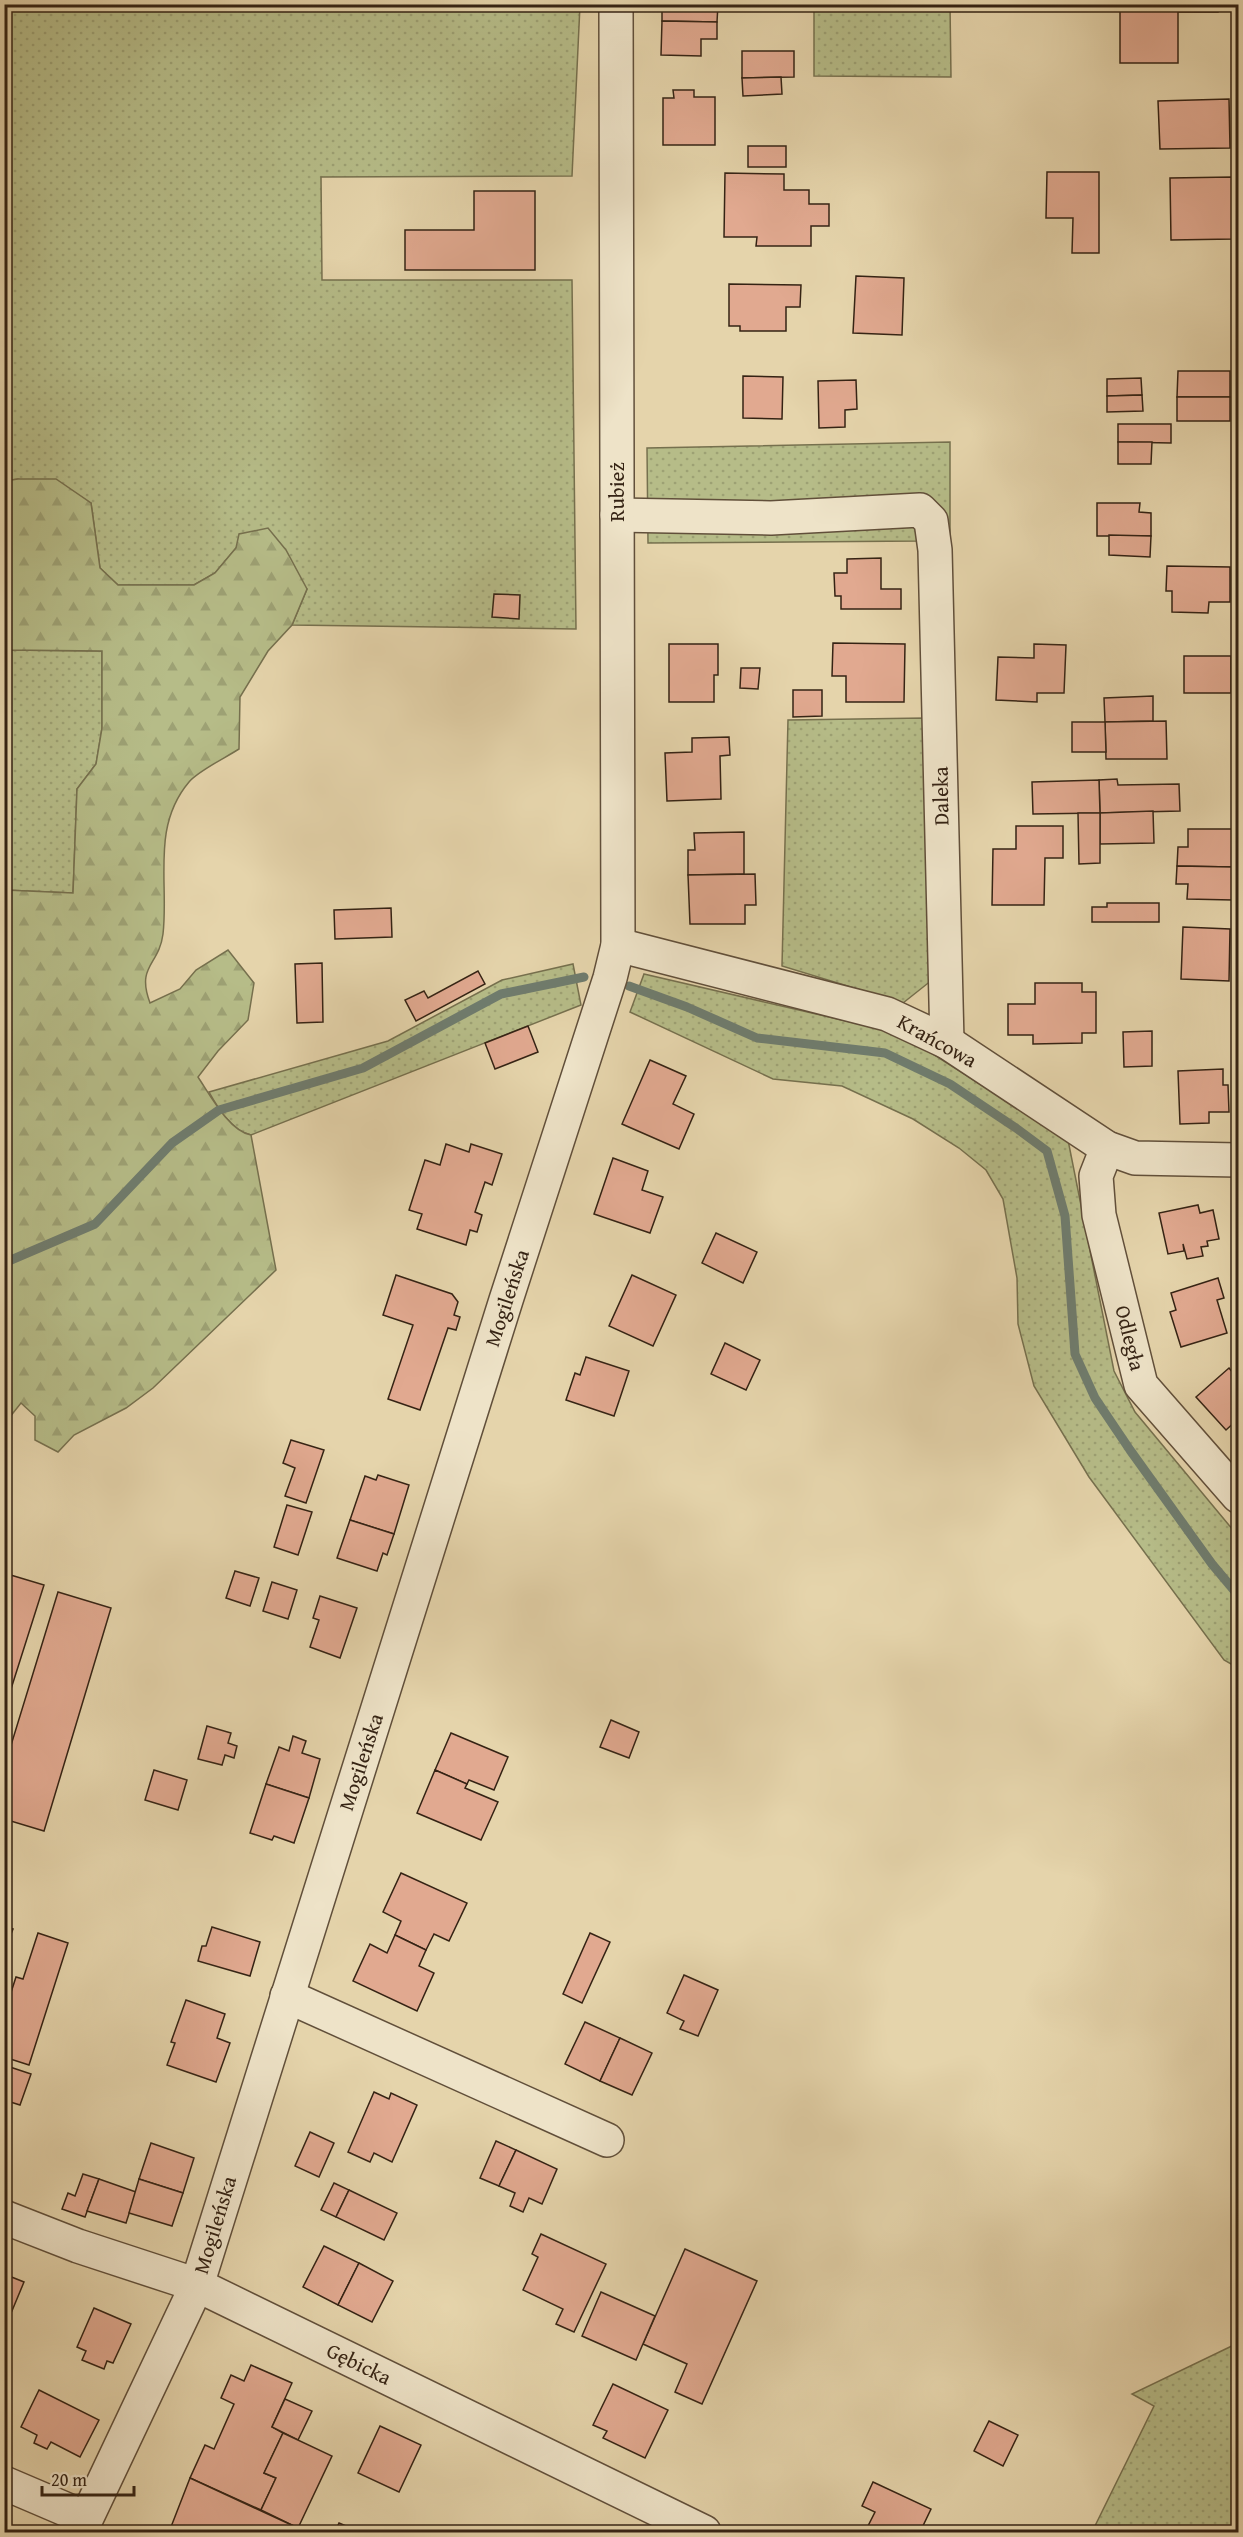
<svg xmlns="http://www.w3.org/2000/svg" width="1243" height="2537" font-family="'Gentium Book Plus',serif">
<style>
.grass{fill:url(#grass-dots);stroke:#76704e;stroke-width:1.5}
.forest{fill:url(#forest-firs);stroke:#76704e;stroke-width:1.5}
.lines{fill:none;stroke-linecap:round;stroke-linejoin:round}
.stream{stroke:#6f7c6e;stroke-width:9}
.building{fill:#e1a990;stroke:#352314;stroke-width:1.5}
.minor-casing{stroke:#614f3a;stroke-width:36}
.minor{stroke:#eee3c8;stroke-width:33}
.labels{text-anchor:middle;stroke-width:6;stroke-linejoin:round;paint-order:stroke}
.street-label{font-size:21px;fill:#352314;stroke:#eee3c8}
</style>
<defs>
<pattern id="grass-dots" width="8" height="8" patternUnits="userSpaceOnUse" patternTransform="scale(1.5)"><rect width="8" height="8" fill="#b6bc88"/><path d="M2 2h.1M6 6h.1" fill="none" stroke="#9da174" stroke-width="1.8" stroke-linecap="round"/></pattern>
<pattern id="forest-firs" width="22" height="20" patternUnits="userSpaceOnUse" patternTransform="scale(1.5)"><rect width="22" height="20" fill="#b6bc88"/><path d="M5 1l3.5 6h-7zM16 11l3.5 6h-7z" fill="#9da174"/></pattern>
</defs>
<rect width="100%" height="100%" fill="#e5d4ab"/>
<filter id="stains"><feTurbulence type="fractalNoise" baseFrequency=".00333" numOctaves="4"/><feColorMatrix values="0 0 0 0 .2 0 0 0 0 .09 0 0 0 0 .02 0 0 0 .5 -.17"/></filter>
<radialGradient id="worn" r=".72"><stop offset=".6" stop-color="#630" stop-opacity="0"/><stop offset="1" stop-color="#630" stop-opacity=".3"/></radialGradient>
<g class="grass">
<path d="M5,5H580L572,176L321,177L322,280H572L576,629L292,625L307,589L236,548L215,573L194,585H118L100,568L91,503L18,479L5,481Z"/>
<path d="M814,5H950L951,77L814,76Z"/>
<path d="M950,442V538L920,541L648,543L647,448Z"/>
<path d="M4,650L102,651V728L96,764L77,789L73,893L5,890Z"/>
<path d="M925,718L932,980L903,1003L782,966L788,720Z"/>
<path d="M573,964L581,1005L251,1135C232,1131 218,1108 209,1092L388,1041L502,980Z"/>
<path d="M644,974L885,1030L914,1042L1068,1140L1114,1371L1135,1412L1238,1536V1668L1224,1660L1089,1477L1034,1386L1018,1324L1017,1278L1003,1199L986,1170L959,1148L913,1119L842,1086L773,1079L630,1012Z"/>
<path d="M1238,2343V2532H1092L1154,2406L1132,2394Z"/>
</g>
<path class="forest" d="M18,479H56L91,503L100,568L118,585H194L215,573L236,548L239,534L268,528L286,550L307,589L292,625L268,651L240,697L239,749C225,758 198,771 189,782C151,827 169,882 163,934C159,966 136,965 150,1003L180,989L196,970L228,950L254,983L248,1020L218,1051L198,1077C210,1095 229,1131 251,1135L276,1270L153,1388L126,1408L74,1435L58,1452L35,1440V1416L21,1403L5,1423V890L73,893L77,789L96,764L102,728V651L5,650V481Z"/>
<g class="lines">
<g class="stream">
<path d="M629,986L687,1007L757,1038L885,1053L950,1084L1016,1128L1047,1151L1065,1216L1075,1354L1095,1398L1130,1450L1212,1564L1238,1595"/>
<path d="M4,1263L95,1224L172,1143L219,1110L363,1068L501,994L584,977"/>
</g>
</g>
<g class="building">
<path d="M662,4H718L717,22L662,21Z"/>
<path d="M1120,4H1218V12H1178V63H1120Z"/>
<path d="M662,21L717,22V39H701V56L661,55Z"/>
<path d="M742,51H794V77L742,78Z"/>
<path d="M781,77L782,94L743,96L742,78Z"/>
<path d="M673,90H694V97H715V145H663V98H674Z"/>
<path d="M1229,99L1230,148L1160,149L1158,101Z"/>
<rect x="748" y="146" width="38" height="21"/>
<path d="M1047,172H1099V253H1072L1073,218H1046Z"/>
<path d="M725,173L784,174V190H809V204H829V226H811V246H756L757,237H724Z"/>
<path d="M1232,177L1233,239L1171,240L1170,178Z"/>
<path d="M474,191H535V270H405V230H474Z"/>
<path d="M856,276L904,278L902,335L853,333Z"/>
<path d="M729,284L801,285L800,307H786V331H740V326H729Z"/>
<path d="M1178,371H1230V397H1177Z"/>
<path d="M743,376L783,377L782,419L743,418Z"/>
<path d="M1141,378L1142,395L1107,396V379Z"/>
<path d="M856,380L857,409L845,410V427L819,428L818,381Z"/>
<path d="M1142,395L1143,411L1107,412V396Z"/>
<rect x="1177" y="397" width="53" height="24"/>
<path d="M1118,424H1171V443L1118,442Z"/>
<path d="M1118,442H1152L1151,464H1118Z"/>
<path d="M1097,503H1140L1139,512L1151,513V536H1097Z"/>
<path d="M1109,535L1151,536L1150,557L1109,555Z"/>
<path d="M881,558V589H901V609H841V596H835L834,573H847V559Z"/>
<path d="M1167,566L1230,567V602H1209L1208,613L1172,612V591H1166Z"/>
<path d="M494,594L520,595L519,619L492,617Z"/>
<path d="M833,643L905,644L904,702H846V676H832Z"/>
<path d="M669,644H718V675H714V702H669Z"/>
<path d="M1034,644L1066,645L1064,693H1037V702L996,700L998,657L1034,658Z"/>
<rect x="1184" y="656" width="47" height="37"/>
<path d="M741,668H760L758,689L740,688Z"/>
<path d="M793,690H822V716L793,717Z"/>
<path d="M1153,696V721L1105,722L1104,698Z"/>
<path d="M1166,721L1167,759H1106L1105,722Z"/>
<path d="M1072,722H1105L1106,752H1072Z"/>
<path d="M729,737L730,755L720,756L721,799L667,801L665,753L692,752V738Z"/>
<path d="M1117,779L1118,785L1179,784L1180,811L1100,813L1099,780Z"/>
<path d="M1099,780L1100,813L1033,814L1032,782Z"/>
<path d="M1153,811L1154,843L1100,844V813Z"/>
<path d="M1078,813H1100V863L1079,864Z"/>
<path d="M1016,826H1063V858H1045L1044,905H992L993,849H1016Z"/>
<path d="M1188,829H1233V867L1177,866L1178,847H1188Z"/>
<path d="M744,832V874L688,875V850H695L694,833Z"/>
<path d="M1177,866L1233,867V900L1187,899L1188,884H1176Z"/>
<path d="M755,874L756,905H745V924H690L688,875Z"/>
<path d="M1107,903H1159V922H1092V907H1107Z"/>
<path d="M391,908L392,937L335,939L334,910Z"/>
<path d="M1183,927L1230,929L1229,981L1181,979Z"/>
<path d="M322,963L323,1022L297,1023L295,964Z"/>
<path d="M478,971L485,984L416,1021L405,1000L424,991L428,998Z"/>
<path d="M1035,983H1082V992H1096V1033H1082V1043L1033,1044V1035H1008V1004H1035Z"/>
<path d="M528,1026L538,1052L495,1069L485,1043Z"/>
<path d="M1152,1031V1066L1124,1067L1123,1032Z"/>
<path d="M650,1060L686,1076L673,1104L694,1114L679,1149L622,1124Z"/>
<path d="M1223,1069V1085H1228L1229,1112H1209V1123L1180,1124L1178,1071Z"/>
<path d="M446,1144L469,1152L471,1144L502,1154L492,1185L485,1182L475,1212L482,1215L477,1232L470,1230L466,1245L417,1229L422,1214L409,1210L425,1160L440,1165Z"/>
<path d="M613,1158L648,1171L642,1190L663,1197L650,1233L594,1214Z"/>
<path d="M1198,1205L1200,1213L1213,1210L1219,1239L1207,1241L1208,1246L1201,1247L1203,1256L1187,1259L1183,1244L1184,1251L1168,1254L1159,1213Z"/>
<path d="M716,1233L757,1252L743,1283L702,1263Z"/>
<path d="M396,1275L452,1294L458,1302L454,1315L460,1317L456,1330L448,1328L420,1410L388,1399L413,1325L383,1315Z"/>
<path d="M632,1275L676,1295L653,1346L609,1326Z"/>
<path d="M1218,1278L1224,1298L1217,1300L1227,1333L1181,1347L1170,1312L1176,1310L1171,1293Z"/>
<path d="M725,1343L760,1360L746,1390L711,1374Z"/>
<path d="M586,1357L629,1371L614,1416L566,1400L575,1373L580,1375Z"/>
<path d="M1229,1368L1238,1379V1419L1226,1430L1196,1397Z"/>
<path d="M291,1440L324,1450L306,1503L285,1496L295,1468L283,1463Z"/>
<path d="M378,1475L409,1485L394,1534L350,1520L365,1476L376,1480Z"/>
<path d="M287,1505L312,1512L298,1555L274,1547Z"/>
<path d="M350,1520L394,1534L387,1555L383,1553L377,1571L337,1558Z"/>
<path d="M235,1571L259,1578L250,1606L226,1598Z"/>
<path d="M4,1573L44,1585L4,1711Z"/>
<path d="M272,1582L297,1590L288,1619L263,1611Z"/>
<path d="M58,1592L111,1608L44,1831L4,1819V1768Z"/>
<path d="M320,1596L357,1608L340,1658L310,1647L319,1620L313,1618Z"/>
<path d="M611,1720L639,1732L629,1758L600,1747Z"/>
<path d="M207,1726L231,1733L228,1743L237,1746L234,1758L225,1755L222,1765L198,1759Z"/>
<path d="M451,1733L508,1757L494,1790L469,1780L467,1784L435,1770Z"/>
<path d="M293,1736L306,1741L302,1753L320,1759L309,1798L266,1784L279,1747L289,1751Z"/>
<path d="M154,1770L187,1780L178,1810L145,1800Z"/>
<path d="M435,1770L467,1784L465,1788L498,1802L481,1840L417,1813Z"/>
<path d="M266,1784L309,1798L294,1843L274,1836L272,1840L250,1833Z"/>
<path d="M401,1873L467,1903L449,1941L434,1934L426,1950L395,1935L401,1921L383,1912Z"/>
<path d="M4,1926L13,1929L4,1952Z"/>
<path d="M212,1927L260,1942L250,1976L198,1961L202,1946H206Z"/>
<path d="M38,1933L68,1943L29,2065L4,2057V2014L16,1977L23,1979Z"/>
<path d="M590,1933L610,1942L582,2003L563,1994Z"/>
<path d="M395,1935L426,1950L419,1966L434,1973L417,2011L353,1981L370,1944L387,1953Z"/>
<path d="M684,1975L718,1990L698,2036L680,2029L684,2021L667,2013Z"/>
<path d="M186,2000L225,2014L217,2038L230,2043L216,2082L167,2065L175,2043L171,2042Z"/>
<path d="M585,2022L620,2038L600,2081L565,2064Z"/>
<path d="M620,2038L652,2053L632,2095L600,2081Z"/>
<path d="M4,2065L31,2074L20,2105L4,2100Z"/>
<path d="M374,2092L389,2099L391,2093L417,2105L392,2162L374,2153L370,2162L348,2152Z"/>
<path d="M310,2132L334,2143L319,2177L295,2166Z"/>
<path d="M496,2141L516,2150L499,2186L480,2178Z"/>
<path d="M151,2143L194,2158L183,2193L139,2179Z"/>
<path d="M516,2150L557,2169L542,2204L529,2198L523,2212L510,2206L515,2193L499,2186Z"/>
<path d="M83,2174L99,2179L85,2217L62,2209L68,2193L75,2196Z"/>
<path d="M99,2179L136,2192L126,2223L87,2211Z"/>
<path d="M139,2179L183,2193L172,2226L129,2213Z"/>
<path d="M334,2183L349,2190L336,2217L321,2210Z"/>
<path d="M349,2190L397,2213L384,2240L336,2217Z"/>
<path d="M541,2234L606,2264L574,2332L556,2324L563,2309L523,2290L538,2257L532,2254Z"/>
<path d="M324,2246L359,2263L338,2305L303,2287Z"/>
<path d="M685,2249L757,2281L702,2404L675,2392L687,2364L643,2344Z"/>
<path d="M359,2263L393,2281L372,2322L338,2305Z"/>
<path d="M4,2274L24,2282L9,2318L4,2316Z"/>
<path d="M601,2292L655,2316L636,2360L582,2336Z"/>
<path d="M94,2308L131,2324L113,2363L107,2361L104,2369L82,2360L86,2351L77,2347Z"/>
<path d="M251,2365L292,2383L272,2427L283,2433L264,2473L276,2478L261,2510L190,2478L205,2445L214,2449L234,2404L221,2398L231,2375L244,2381Z"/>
<path d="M613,2384L668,2410L645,2458L603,2438L607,2431L593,2425Z"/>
<path d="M39,2390L99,2420L80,2457L51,2442L47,2449L34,2443L37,2435L21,2427Z"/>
<path d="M285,2399L312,2411L298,2440L272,2427Z"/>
<path d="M989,2421L1018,2435L1003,2466L974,2451Z"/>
<path d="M380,2426L421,2445L399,2492L358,2473Z"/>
<path d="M283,2433L332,2456L298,2528L261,2510L276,2478L264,2473Z"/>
<path d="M190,2478L298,2528L305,2530L303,2532H169Z"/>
<path d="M873,2482L931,2509L920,2532H876L867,2528L875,2512L862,2506Z"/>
<path d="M339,2523L360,2532H335Z"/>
</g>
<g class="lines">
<g class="minor-casing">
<g id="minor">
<path d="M617,515L771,518L920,510L931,521L935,550L947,1042"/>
<path d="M618,945L887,1014L947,1042L1107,1148L1135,1158L1238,1160"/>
<path d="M1107,1148L1096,1176L1099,1215L1141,1385L1238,1496"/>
<path d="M287,1996L607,2140"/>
<path d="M4,2217L78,2246L197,2285L704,2532"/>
<path d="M4,2483L86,2518"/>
<path d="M80,2532L197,2285L506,1300L610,978L618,945L616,4"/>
</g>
</g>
<use href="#minor" class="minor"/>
</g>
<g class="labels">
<g class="street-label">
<text transform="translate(617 492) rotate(-90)" y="7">Rubież</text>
<text transform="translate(941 796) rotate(-91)" y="7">Daleka</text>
<text transform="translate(937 1041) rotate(29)" y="7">Krańcowa</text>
<text transform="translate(507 1298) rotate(-72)" y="7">Mogileńska</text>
<text transform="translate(1130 1338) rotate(76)" y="7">Odległa</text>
<text transform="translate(361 1762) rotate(-72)" y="7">Mogileńska</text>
<text transform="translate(215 2225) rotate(-73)" y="7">Mogileńska</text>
<text transform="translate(359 2364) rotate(26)" y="7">Gębicka</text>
</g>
</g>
<rect width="1243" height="2537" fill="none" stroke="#e5d4ab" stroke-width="24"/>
<rect x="6" y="6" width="1231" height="2525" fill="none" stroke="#352314" stroke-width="3"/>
<rect x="12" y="12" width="1219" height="2513" fill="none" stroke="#352314" stroke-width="1.5"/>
<path d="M42 2486v9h92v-9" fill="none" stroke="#352314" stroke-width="3"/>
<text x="51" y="2486" font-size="18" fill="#352314" stroke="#eee3c8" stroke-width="4.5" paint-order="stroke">20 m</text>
<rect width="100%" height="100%" filter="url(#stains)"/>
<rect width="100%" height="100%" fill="url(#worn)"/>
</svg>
